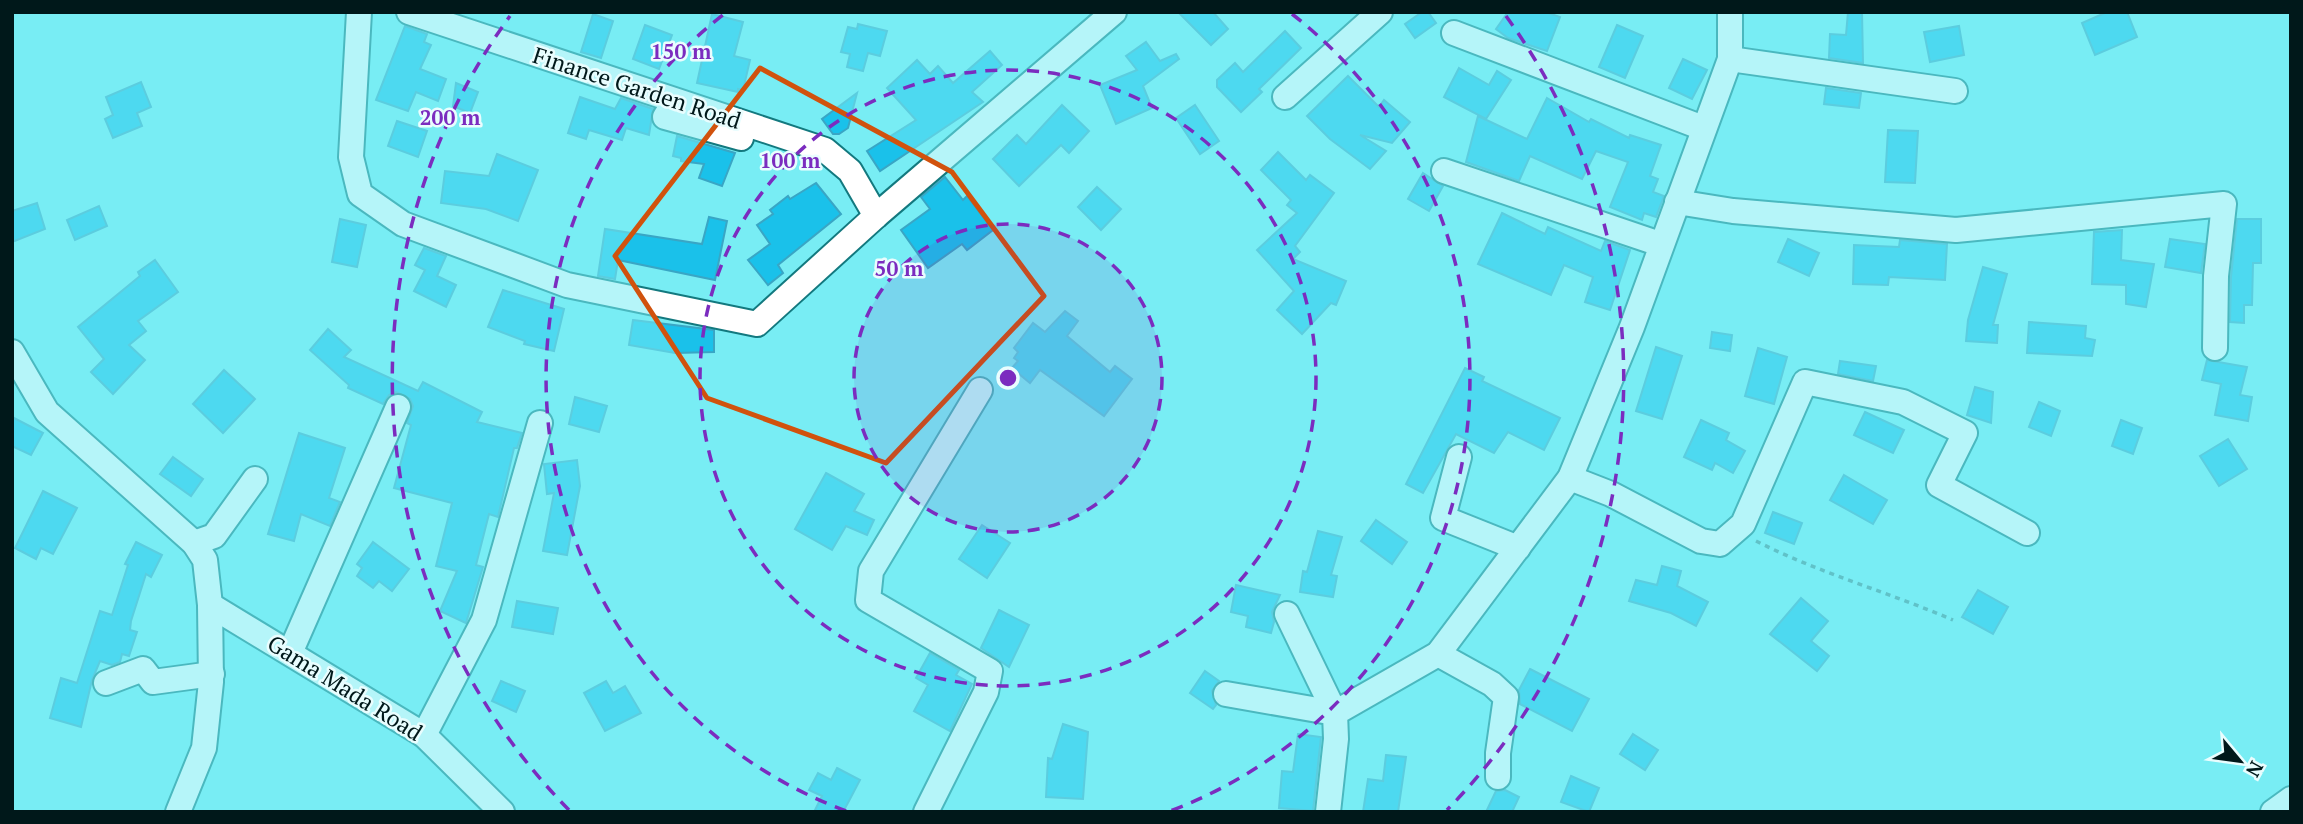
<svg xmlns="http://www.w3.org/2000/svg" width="2303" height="824" font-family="'PT Serif',serif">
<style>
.building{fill:#1ac1ea;stroke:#39a6c5;stroke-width:2}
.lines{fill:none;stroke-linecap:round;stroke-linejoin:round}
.minor-casing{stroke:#13797f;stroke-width:28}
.path{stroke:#438e93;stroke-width:3.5;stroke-dasharray:5 5;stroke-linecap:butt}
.minor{stroke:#fff;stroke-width:24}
.marked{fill:none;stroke:#d1520d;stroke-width:5;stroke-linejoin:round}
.ring{fill:none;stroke:#7b2cbf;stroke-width:3.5;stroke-dasharray:12 9}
.labels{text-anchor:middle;stroke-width:5;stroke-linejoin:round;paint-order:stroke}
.street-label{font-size:23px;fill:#00181a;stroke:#e9fdfe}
.centre{fill:#7b2cbf;stroke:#e9fdfe;stroke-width:3.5}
.ring-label{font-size:21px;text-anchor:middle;font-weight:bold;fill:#7b2cbf;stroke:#e9fdfe;stroke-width:5;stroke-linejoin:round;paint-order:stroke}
</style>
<rect width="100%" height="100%" fill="#78edf4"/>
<g class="building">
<path d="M1178,12H1213L1228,29L1211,45Z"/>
<path d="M1422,12H1428L1436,23L1415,38L1405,24Z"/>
<path d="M1508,12H1546L1560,17L1547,51L1508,38L1496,29Z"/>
<path d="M1848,12H1862L1863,63L1829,58L1830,34L1846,35Z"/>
<path d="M2107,12H2127L2137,37L2095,55L2082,23Z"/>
<path d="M593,14L613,21L601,58L581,52Z"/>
<path d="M712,14L743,22L734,56L750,60L743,90L738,89V92L697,83Z"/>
<path d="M858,24L887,31L880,56L868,53L863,71L847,67L850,54L841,52L848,27L857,29Z"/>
<path d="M645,25L672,35L659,69L633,59Z"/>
<path d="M1617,25L1643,36L1625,78L1599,67Z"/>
<path d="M405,26L427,34L424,42L431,45L420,69L446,79L438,101L416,92L408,111L376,100Z"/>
<path d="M1959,26L1964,55L1930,62L1924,32Z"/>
<path d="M1285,31L1301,48L1259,89L1262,92L1241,112L1217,87V80L1235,63L1243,72Z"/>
<path d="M1146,42L1160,61L1176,54L1179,59L1143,86L1152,108L1116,124L1100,85L1137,70L1126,56Z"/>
<path d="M990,51L1002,65L972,92L983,102L880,171L867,151L916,120L887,88L917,60L930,74L938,66L953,83Z"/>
<path d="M1683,59L1707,70L1692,99L1669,88Z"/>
<path d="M1459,68L1489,85L1497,71L1511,80L1486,119L1444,97Z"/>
<path d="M1348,76L1379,107L1384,100L1410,122L1392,143L1360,135L1386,151L1370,169L1330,139L1307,116Z"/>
<path d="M141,82L151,107L137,113L142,126L113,138L105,119L113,115L106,97Z"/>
<path d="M456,83L478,92L470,113L453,106Z"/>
<path d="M1826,88L1861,93L1859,108L1824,104Z"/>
<path d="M857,93L848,128L839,134H833L822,119Z"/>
<path d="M580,97L615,109L621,98L653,109L649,135L626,128L622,140L589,130L586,139L568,133Z"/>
<path d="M1547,98L1589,122L1591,119L1629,138L1630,135L1661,145L1650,176L1658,179L1653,192L1664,196L1656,217L1644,213L1642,220L1610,207L1628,162L1596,151L1582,179L1530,156L1519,181L1466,162L1478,116L1527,139Z"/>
<path d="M1062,105L1089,131L1069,153L1061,145L1019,186L993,159L1017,135L1026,144Z"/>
<path d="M1195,105L1219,141L1200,154L1176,118Z"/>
<path d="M397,121L427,131L418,157L388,146Z"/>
<path d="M1888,130L1918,131L1915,183L1885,182Z"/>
<path d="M677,136L735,153L722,186L699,178L704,164L681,161V158L673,156Z"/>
<path d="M1278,152L1306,180L1310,175L1334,193L1295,246L1300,252L1293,259L1346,281L1336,305L1331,303L1302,334L1277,310L1294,291L1257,250L1297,213L1287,205L1291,200L1261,170Z"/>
<path d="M497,154L538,170L518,221L486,209L441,203L445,171L489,176Z"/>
<path d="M1423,173L1443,186L1429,211L1408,199Z"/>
<path d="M945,177L963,200L967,196L993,230L967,250L962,244L928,268L901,230L930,209L921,197Z"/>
<path d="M816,183L841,214L778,265L783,273L768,285L748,260L770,244L757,225L773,214L770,210L788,196L790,199Z"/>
<path d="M1097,187L1121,209L1101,230L1078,207Z"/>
<path d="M37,203L45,229L12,242V211Z"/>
<path d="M99,206L107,226L75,240L67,220Z"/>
<path d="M1502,213L1545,234L1548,227L1601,251L1605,241L1630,250L1610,310L1585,302L1593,277L1564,265L1551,295L1478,264Z"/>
<path d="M709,217L727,221L715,280L618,260L615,279L598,276L605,229L702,244Z"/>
<path d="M340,219L366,225L357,267L332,262Z"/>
<path d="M2237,219H2261V263H2253L2252,305H2244V323L2230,322L2231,277Z"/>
<path d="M2122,230L2121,260L2154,264L2146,307L2126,304V285L2092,284L2094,232Z"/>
<path d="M1788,239L1819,253L1809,276L1778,262Z"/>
<path d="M2170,239L2205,244L2201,273L2165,267Z"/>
<path d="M1900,240L1947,244L1945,280L1889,277L1888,285L1853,284L1854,245L1899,247Z"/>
<path d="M424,248L446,256L437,276L456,285L446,307L414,291L425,270L415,265Z"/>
<path d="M155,260L178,292L138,321L146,331L129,345L145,360L113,394L91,372L104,359L78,327L140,276L138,272Z"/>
<path d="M1983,267L2007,274L1993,325H1998L1997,343L1966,341L1968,320Z"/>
<path d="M503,290L564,309L554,351L524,344L525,341L488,327Z"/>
<path d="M1065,311L1078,321L1067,336L1110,372L1115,366L1132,379L1104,416L1040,370L1030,383L1012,368L1018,361L1014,358L1018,352L1014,348L1033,323L1045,332Z"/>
<path d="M633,320L714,330V352L675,353L629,345Z"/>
<path d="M2029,322L2086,326L2085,338L2095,340L2092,356L2027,353Z"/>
<path d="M328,329L351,350L344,357L418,391L423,382L482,412L477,422L522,433L517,448H514L498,517L489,514L476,565L483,567L466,623L440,611L457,571L436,566L452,503L394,488L411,425L407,423L413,406L410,399L396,392L389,395L383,404L348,388L349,385L310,350Z"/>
<path d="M1712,332L1732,335L1730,351L1710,348Z"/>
<path d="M1656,347L1682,356L1662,419L1636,411Z"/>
<path d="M1758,348L1787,357L1774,404L1745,396Z"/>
<path d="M2207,360L2247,367L2240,395L2252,397L2248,421L2215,415L2221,384L2202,380Z"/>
<path d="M1840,361L1876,366L1873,381L1838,374Z"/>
<path d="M1465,368L1484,377L1482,381L1560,418L1544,450L1508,432L1494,453L1456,434L1423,493L1406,484Z"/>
<path d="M224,370L255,399L223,433L193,404Z"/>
<path d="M1975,387L1993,392L1991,423L1967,415Z"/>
<path d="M575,397L607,406L599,432L569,424Z"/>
<path d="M2039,402L2060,411L2051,436L2029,427Z"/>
<path d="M1865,412L1904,430L1893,453L1854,435Z"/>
<path d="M12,417L43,433L31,455L12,446Z"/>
<path d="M1701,420L1729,433L1726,440L1745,451L1733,473L1715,463L1712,470L1684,457Z"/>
<path d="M2121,420L2142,428L2133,454L2112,446Z"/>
<path d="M299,433L345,448L329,498L340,502L330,526L301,514L294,541L268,534Z"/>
<path d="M2228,439L2247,469L2219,486L2200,456Z"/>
<path d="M173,457L203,479L191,496L160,474Z"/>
<path d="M577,460L580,486L567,555L543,551L554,493L547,494L544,464Z"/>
<path d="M826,473L864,494L854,511L874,520L867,535L846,526L832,550L795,529Z"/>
<path d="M1844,475L1887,500L1873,524L1830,500Z"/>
<path d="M43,491L77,508L53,554L41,548L36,559L15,548Z"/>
<path d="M1773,512L1802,523L1794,544L1765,533Z"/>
<path d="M1376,520L1407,542L1392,564L1361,541Z"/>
<path d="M982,525L1010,543L987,578L959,559Z"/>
<path d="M1318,531L1342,537L1331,575L1337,576L1333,597L1300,592L1303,571L1307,572Z"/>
<path d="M136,542L162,555L151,577L146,574L131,621L130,630L137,632L129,656L122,654L120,662L112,665L100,661L92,680L81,727L50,718L61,678L77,683L100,611L112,615L128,565L125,564Z"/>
<path d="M373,542L409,569L392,591L379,581L373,588L357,576L362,568L357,564Z"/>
<path d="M1662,566L1681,571L1677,586L1708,602L1696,626L1671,613L1629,601L1636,580L1657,585Z"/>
<path d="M1236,585L1280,595L1272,612L1274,622L1271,633L1246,627L1248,616L1231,612Z"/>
<path d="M1978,590L2008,607L1993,634L1962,617Z"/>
<path d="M1801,598L1828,621L1811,641L1829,656L1817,671L1770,634Z"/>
<path d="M517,601L558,608L553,634L512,627Z"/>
<path d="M999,610L1029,625L1009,667L981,648Z"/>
<path d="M930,653L959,670L956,675L972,684L950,731L914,711L928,685L916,678Z"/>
<path d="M1530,669L1589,699L1572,731L1520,704L1519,690Z"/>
<path d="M1205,671L1219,681L1212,691L1216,705L1213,709L1190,693Z"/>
<path d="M501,681L525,691L516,712L492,701Z"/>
<path d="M606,681L613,693L625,686L641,713L605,731L584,693Z"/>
<path d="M1063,724L1088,732L1083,799L1046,797L1048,758L1052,759Z"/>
<path d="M1298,734L1321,737L1313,811L1279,808L1282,771L1293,772Z"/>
<path d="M1633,734L1658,750L1645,770L1620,754Z"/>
<path d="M1386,755L1406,757L1398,812H1363L1368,779L1383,781Z"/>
<path d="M837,768L860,780L850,799L843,812H814L822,796L809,790L818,773L831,780Z"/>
<path d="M1571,776L1599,788L1589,812L1561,802Z"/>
<path d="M1505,790L1519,797L1512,812H1486L1496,791Z"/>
</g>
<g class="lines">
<g class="minor-casing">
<g id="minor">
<path d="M359,12L351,157L360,194L403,224L567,285L757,324L876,216L1114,12"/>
<path d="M409,12L825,150L850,171L876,216"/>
<path d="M1454,33L1703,128"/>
<path d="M1730,59L1955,91"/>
<path d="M1285,97L1380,12"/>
<path d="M675,101L665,117L741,138"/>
<path d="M1444,171L1660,244"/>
<path d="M1677,202L1733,211L1956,230L2224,204L2216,276L2215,348"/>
<path d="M12,352L47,412L194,543L205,560L210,605L211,682L204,748L178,812"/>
<path d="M1459,457L1443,518L1518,548"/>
<path d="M1570,478L1611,494L1701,541L1720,544L1743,524L1805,382L1903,402L1965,433L1939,485L2027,533"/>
<path d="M194,543L214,536L255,479"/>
<path d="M210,605L424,735L502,812"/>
<path d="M1287,614L1335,713"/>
<path d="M290,653L398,407"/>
<path d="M1438,654L1492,684L1506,697L1498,753V777"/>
<path d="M106,683L143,669L153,682L212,674"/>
<path d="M1226,694L1335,713"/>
<path d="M424,735L484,620L540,423"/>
<path d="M926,812L986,692L990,671L868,600L871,571L980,390"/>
<path d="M1328,812L1336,739L1335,713L1438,654L1570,478L1632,327L1730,59V12"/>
<path d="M2273,812L2291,799"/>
</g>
</g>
<path class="path" d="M1756,541C1819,573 1888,592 1953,620"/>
<use href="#minor" class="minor"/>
</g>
<path d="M0 0H2303V824H0ZM760,68L952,172L1044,296L886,463L707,398L615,256Z" fill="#78edf4" fill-opacity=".55" fill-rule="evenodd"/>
<path class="marked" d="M760,68L952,172L1044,296L886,463L707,398L615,256Z"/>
<circle cx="1008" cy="378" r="154" fill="#7b2cbf" fill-opacity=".12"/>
<g class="ring">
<circle cx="1008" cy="378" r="154"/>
<circle cx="1008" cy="378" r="308"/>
<path d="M846 811A462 462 0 0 1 724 14M1292 14A462 462 0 0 1 1170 811"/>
<path d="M569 810A616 616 0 0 1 510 16M1506 16A616 616 0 0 1 1447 810"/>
</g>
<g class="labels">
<g class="street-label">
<text transform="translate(637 88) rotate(18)" y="8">Finance Garden Road</text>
<text transform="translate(345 688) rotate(32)" y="8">Gama Mada Road</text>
</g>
</g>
<circle cx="1008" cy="378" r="10" class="centre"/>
<g class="ring-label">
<text x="681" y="59">150 m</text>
<text x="450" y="125">200 m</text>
<text x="790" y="168">100 m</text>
<text x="899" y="276">50 m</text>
</g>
<rect width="2303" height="824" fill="none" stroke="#00181a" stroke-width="28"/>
<g transform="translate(2240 761) rotate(119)" stroke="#e9fdfe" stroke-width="5" paint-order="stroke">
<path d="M0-5L12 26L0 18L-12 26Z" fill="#00181a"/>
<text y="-10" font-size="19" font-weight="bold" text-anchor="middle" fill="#00181a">N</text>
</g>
</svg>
